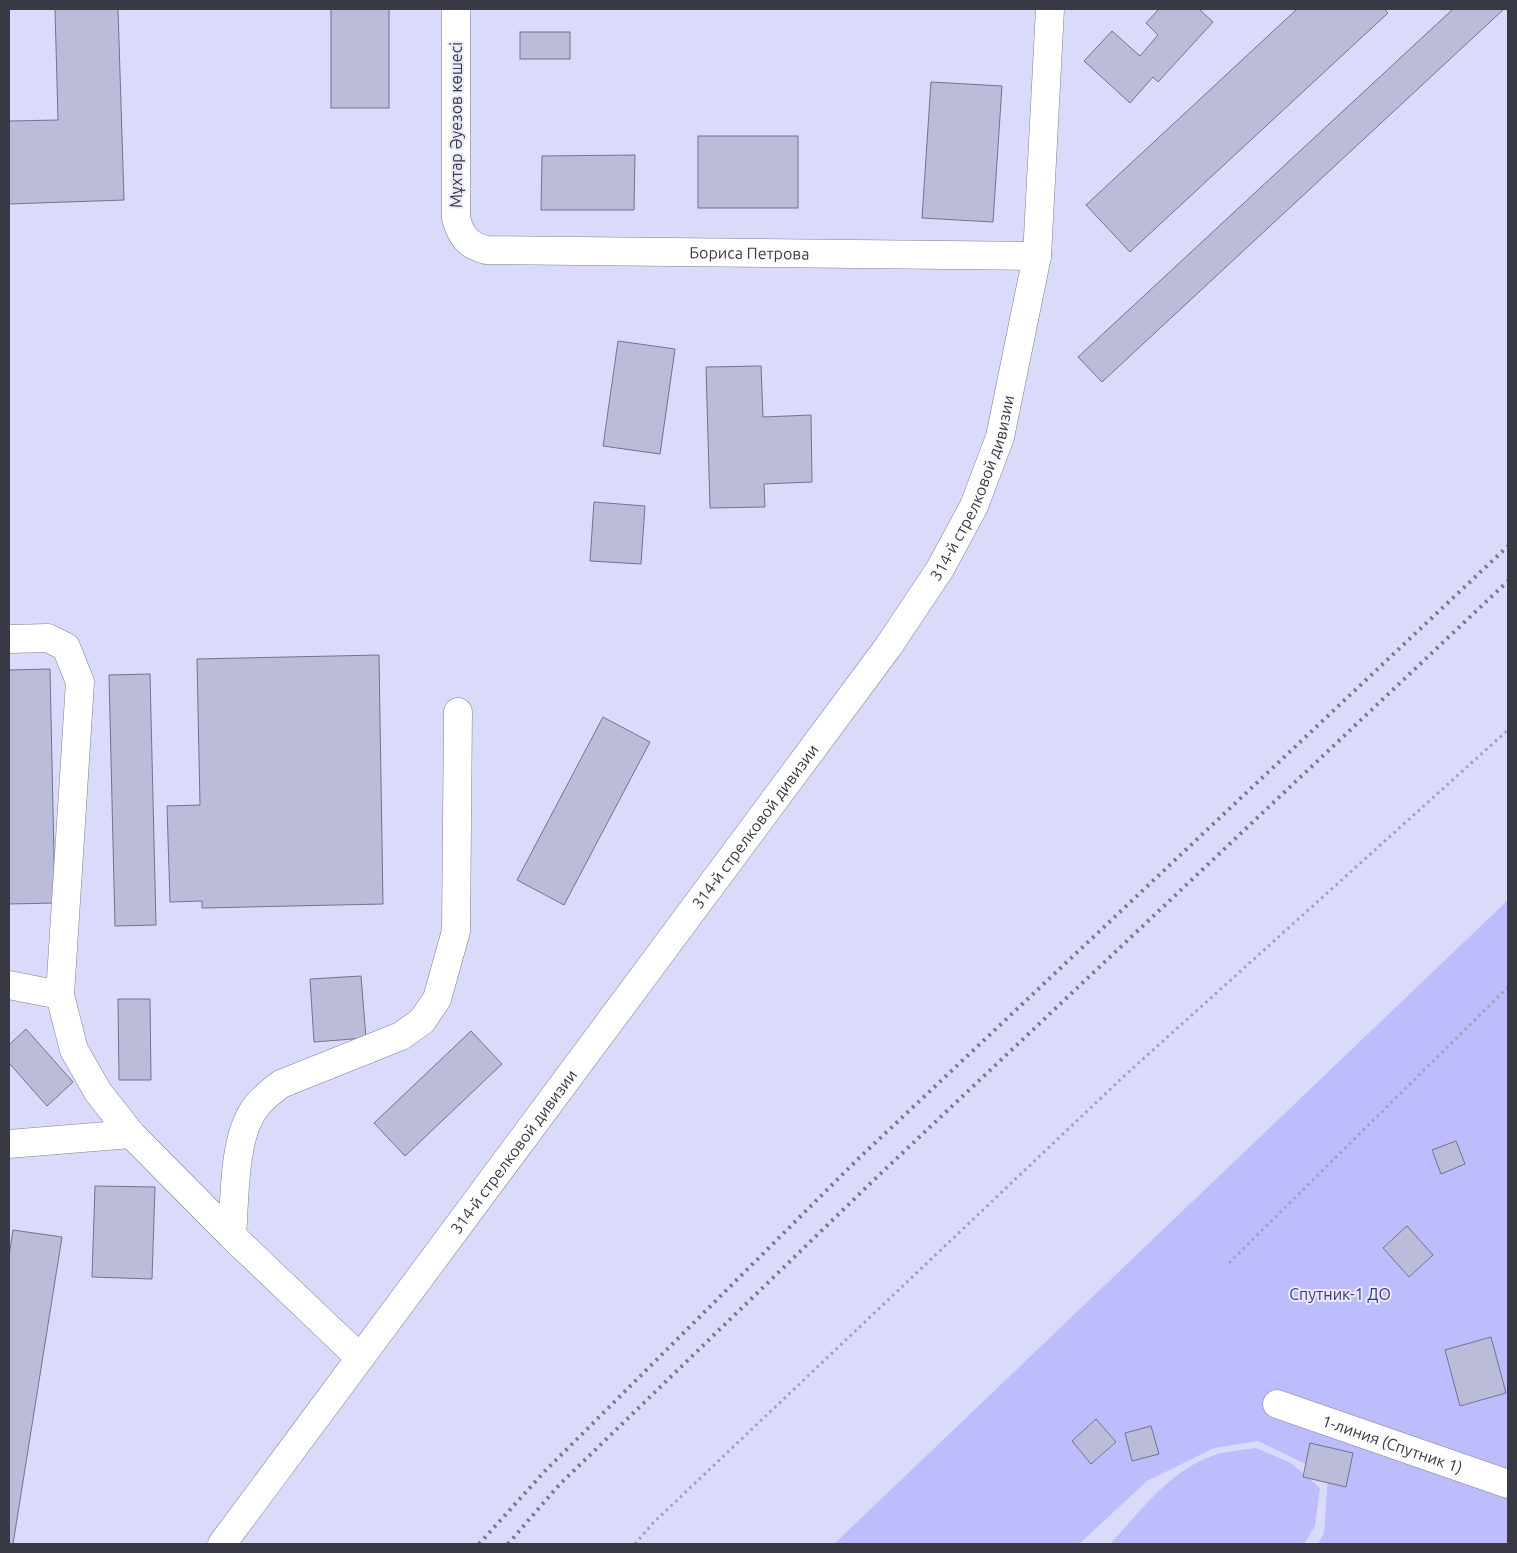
<svg xmlns="http://www.w3.org/2000/svg" width="1517" height="1553" font-family="Ubuntu,sans-serif">
<style>
.green{fill:#bdbcfd}
.building{fill:#bbbcda;stroke:#72738e}
.lines{fill:none;stroke-linecap:round;stroke-linejoin:round}
.minor-casing{stroke:#7e7e9a;stroke-width:29}
.path{stroke:#a0a1b9;stroke-width:3;stroke-dasharray:2.5 4;stroke-linecap:butt}
.minor{stroke:#fff;stroke-width:28}
.rail{stroke:#77788b;stroke-width:4;stroke-dasharray:2.5 5;stroke-linecap:butt}
.labels{text-anchor:middle;stroke-width:4;stroke-linejoin:round;paint-order:stroke}
.street-label{font-size:16px;fill:#393945;stroke:#e9eafc}
.park-label{font-size:16px;fill:#3e3680;stroke:#e9eafc}
</style>
<rect width="100%" height="100%" fill="#dadbfa"/>
<g class="green">
<path d="M1508,900V1544H1318L1324,1533L1328,1475L1258,1441L1214,1448L1147,1481L1079,1544H834Z"/>
<path d="M1256,1448L1291,1463L1320,1488L1315,1526L1304,1544H1110C1141,1511 1172,1467 1218,1454C1230,1451 1244,1450 1256,1448Z"/>
</g>
<g class="building">
<path d="M55,9H118L124,200L9,204V121L58,120Z"/>
<rect x="331" y="9" width="58" height="99"/>
<path d="M1159,9H1199L1213,22L1158,82L1153,77L1130,103L1084,61L1112,31L1140,56L1158,35L1146,23Z"/>
<path d="M1297,9H1384L1388,13L1130,252L1086,205Z"/>
<path d="M1453,9H1504L1102,382L1078,357Z"/>
<rect x="520" y="32" width="50" height="27"/>
<path d="M931,82L1002,86L993,222L922,218Z"/>
<rect x="698" y="136" width="100" height="72"/>
<path d="M635,155L634,210H541L542,156Z"/>
<path d="M618,341L675,349L660,454L603,446Z"/>
<path d="M761,366L763,417L811,415L812,482L764,484L765,507L710,508L706,367Z"/>
<path d="M594,502L645,506L641,564L590,561Z"/>
<path d="M379,655L383,904L202,908V901L170,902L167,806L200,805L197,659Z"/>
<path d="M50,669L55,903L9,904V670Z"/>
<path d="M150,674L156,925L115,926L109,675Z"/>
<path d="M603,717L650,742L564,905L517,880Z"/>
<path d="M361,976L366,1038L314,1042L310,979Z"/>
<path d="M118,999H150L151,1080H119Z"/>
<path d="M26,1029L73,1082L47,1106L9,1063V1045Z"/>
<path d="M471,1031L502,1064L405,1156L374,1123Z"/>
<path d="M1456,1141L1465,1164L1441,1174L1432,1150Z"/>
<path d="M95,1186L155,1187L152,1279L92,1277Z"/>
<path d="M1407,1226L1433,1255L1409,1277L1383,1248Z"/>
<path d="M13,1230L62,1237L13,1544H9V1256Z"/>
<path d="M1491,1337L1506,1393L1460,1406L1445,1350Z"/>
<path d="M1096,1419L1116,1442L1091,1464L1072,1441Z"/>
<path d="M1151,1426L1159,1454L1132,1461L1125,1433Z"/>
<path d="M1310,1443L1353,1453L1346,1487L1303,1477Z"/>
</g>
<g class="lines">
<g class="minor-casing">
<g id="minor">
<path id="s1" d="M456,9V218C461,237 468,245 486,250L1037,256"/>
<path d="M9,639L48,638L66,647L80,682L60,995L74,1050L98,1092L131,1134L232,1236L359,1357"/>
<path d="M9,985L60,995"/>
<path d="M9,1144L131,1134"/>
<path d="M232,1236C235,1200 233,1142 253,1111C260,1100 270,1092 281,1084L401,1036L422,1021L437,999L456,931L458,712"/>
<path id="s2" d="M1277,1404L1508,1484"/>
<path id="s3" d="M222,1544L888,647L940,569L974,506L1000,437L1037,256L1050,9"/>
</g>
</g>
<g class="path">
<path d="M1229,1263L1508,987"/>
<path d="M635,1544L653,1523L1122,1078L1508,730"/>
</g>
<use href="#minor" class="minor"/>
<g class="rail">
<path d="M479,1544L545,1471L858,1159L1508,546"/>
<path d="M508,1544L559,1485L876,1178L1508,581"/>
</g>
</g>
<g class="labels">
<g class="street-label">
<text transform="translate(456 125) rotate(-90)" y="6">Мұхтар Әуезов көшесі</text>
<text dy="6" stroke="none"><textPath href="#s1" startOffset="519">Бориса Петрова</textPath></text>
<text dy="6" stroke="none"><textPath href="#s3" startOffset="1299">314-й стрелковой дивизии</textPath></text>
<text dy="6" stroke="none"><textPath href="#s3" startOffset="894">314-й стрелковой дивизии</textPath></text>
<text dy="6" stroke="none"><textPath href="#s3" startOffset="489">314-й стрелковой дивизии</textPath></text>
<text dy="6" stroke="none"><textPath href="#s2" startOffset="122">1-линия (Спутник 1)</textPath></text>
</g>
<g class="park-label">
<text x="1340" y="1300">Спутник-1 ДО</text>
</g>
</g>
<rect width="1517" height="1553" fill="none" stroke="#393945" stroke-width="20"/>
</svg>
